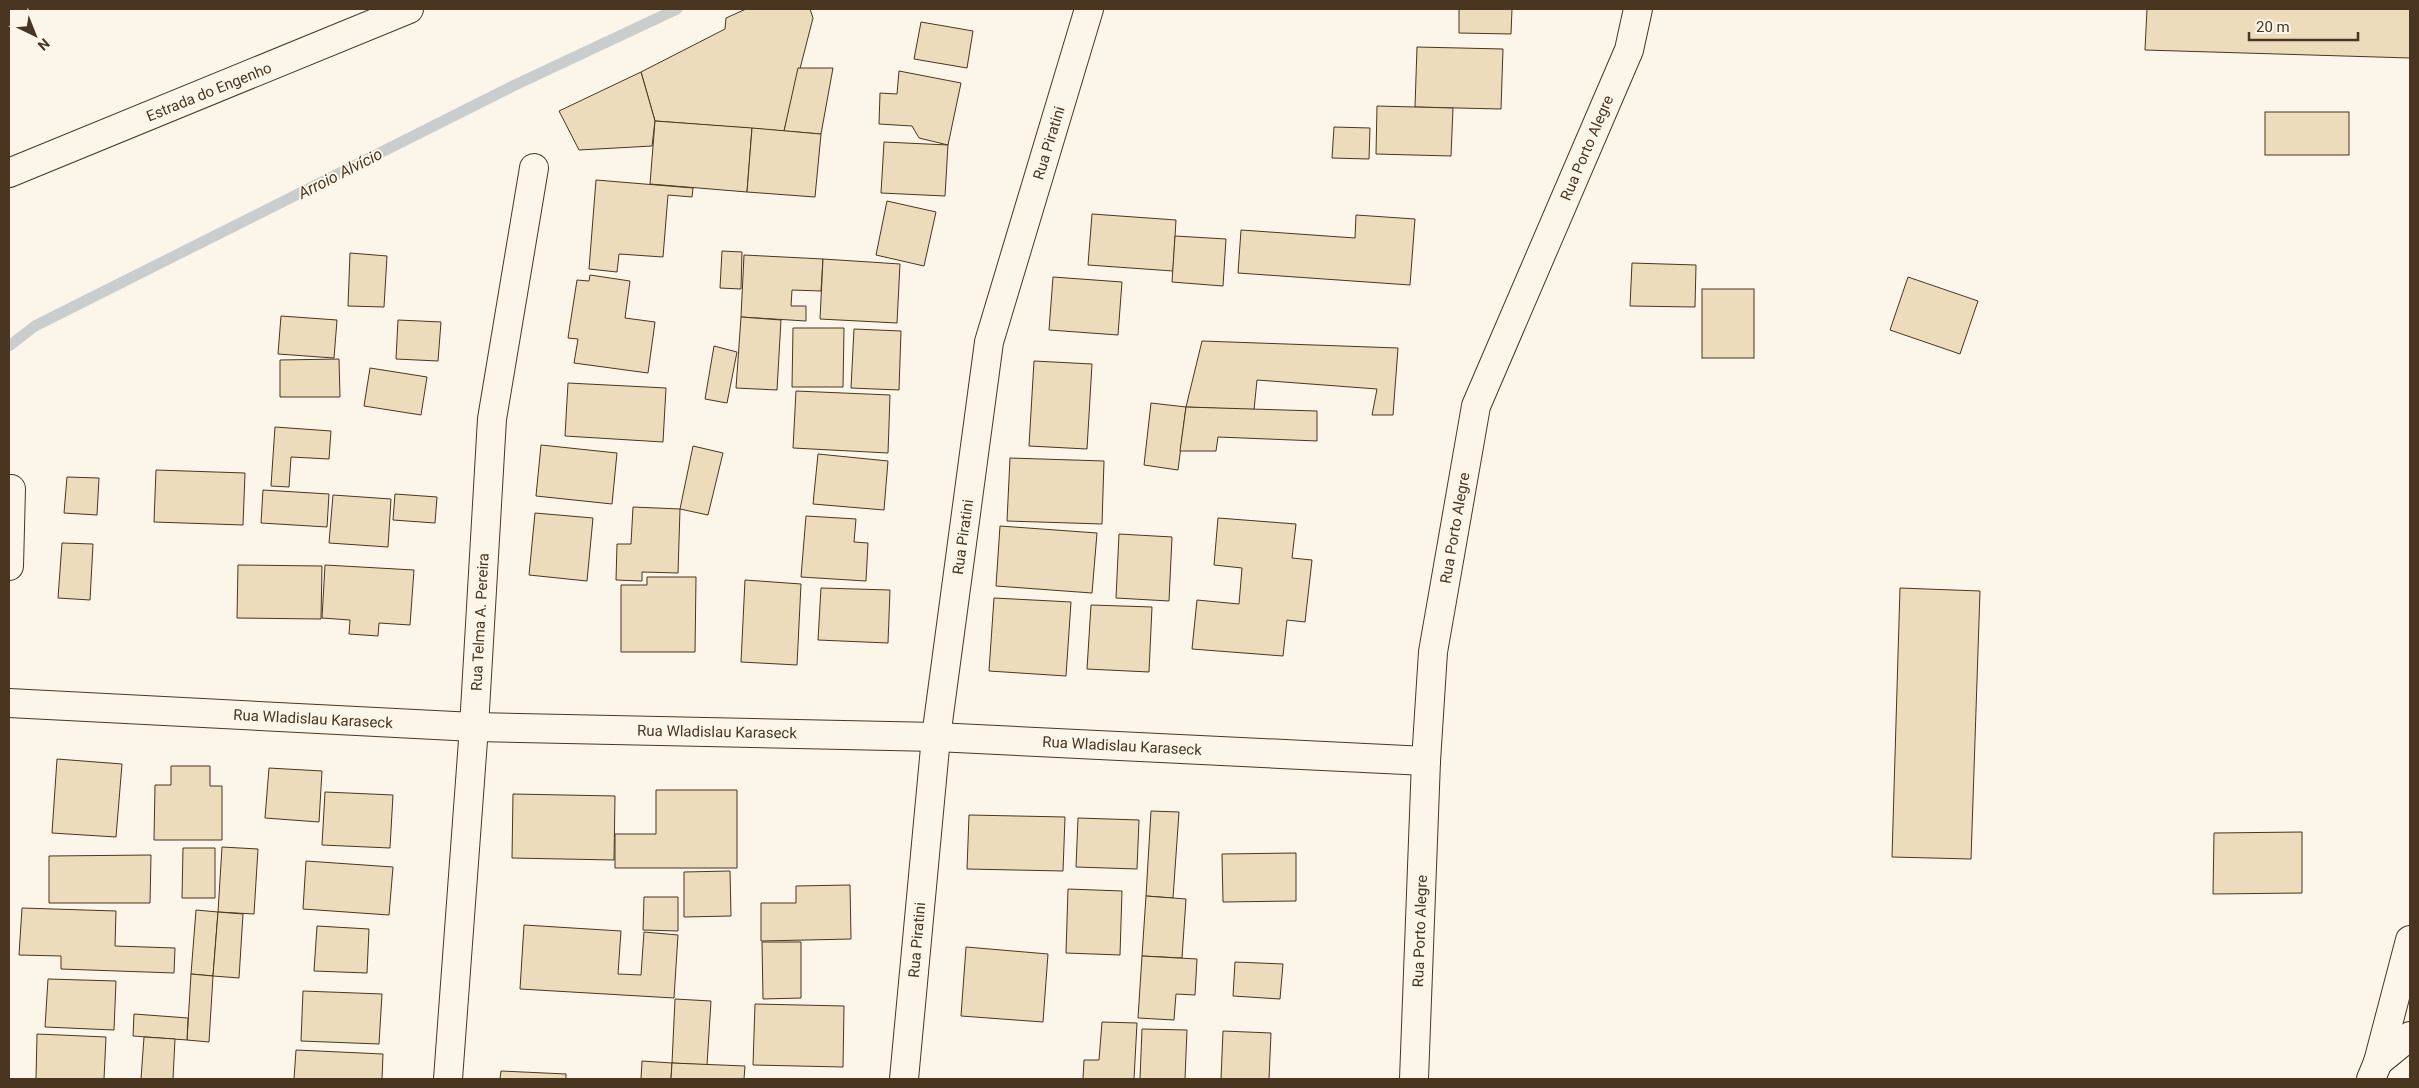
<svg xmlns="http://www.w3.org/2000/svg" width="2419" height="1088" font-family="Roboto,sans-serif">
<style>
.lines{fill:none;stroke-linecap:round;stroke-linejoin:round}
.stream{stroke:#c9cecd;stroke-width:11}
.building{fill:#ecdcbc;stroke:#4a3520}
.minor-casing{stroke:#4a3520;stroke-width:30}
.secondary-casing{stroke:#4a3520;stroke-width:30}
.primary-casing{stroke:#4a3520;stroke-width:30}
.motorway-casing{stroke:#4a3520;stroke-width:30}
.minor{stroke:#fbf6e9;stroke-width:28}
.secondary{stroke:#fbf6e9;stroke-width:28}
.primary{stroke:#fbf6e9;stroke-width:28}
.motorway{stroke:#fbf6e9;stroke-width:28}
.labels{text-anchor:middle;stroke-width:4;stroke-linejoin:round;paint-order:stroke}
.street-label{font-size:15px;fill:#4a3520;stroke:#fbf6e9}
.water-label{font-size:16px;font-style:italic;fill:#4a3520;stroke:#fbf6e9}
</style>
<rect width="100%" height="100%" fill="#fbf6e9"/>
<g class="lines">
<path class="stream" d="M9,346L35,326L515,85L677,9"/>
</g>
<g class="building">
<path d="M746,9H810L813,18L784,131L655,121L641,72L725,29L726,18Z"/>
<path d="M1459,9H1512L1511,34L1459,33Z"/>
<path d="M2147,9H2410V58L2145,50Z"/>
<path d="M921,22L973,31L967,68L914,59Z"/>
<path d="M1417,47L1503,49L1501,109L1415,107Z"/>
<path d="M798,68H833L821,134L784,131Z"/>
<path d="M899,71L961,83L948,145L919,138L912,126L879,124L880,93L897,94Z"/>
<path d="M641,72L655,121L652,146L579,150L559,111Z"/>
<path d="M1377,106L1453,108L1451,156L1376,154Z"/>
<rect x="2265" y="112" width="84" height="43"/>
<path d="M655,121L752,128L747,192L650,184Z"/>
<path d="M1334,127L1370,128L1369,159L1332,158Z"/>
<path d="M752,128L821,134L815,197L747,192Z"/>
<path d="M884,142L948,145L945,196L881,193Z"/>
<path d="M596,180L693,188L692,197L668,195L663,257L619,254L617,272L589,269Z"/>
<path d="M887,201L936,212L924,266L876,255Z"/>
<path d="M1092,214L1176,220L1173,271L1088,265Z"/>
<path d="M1356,215L1415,219L1410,285L1238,273L1241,230L1355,238Z"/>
<path d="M1175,236L1226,239L1223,286L1172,282Z"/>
<path d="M722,251L742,252L741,289L720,288Z"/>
<path d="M350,253L387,256L384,307L348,306Z"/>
<path d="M744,255L823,259L821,291L792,290L791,306H806V321L741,317Z"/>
<path d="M823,259L900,264L897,323L820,319Z"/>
<path d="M1632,263L1696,265L1695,307L1630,306Z"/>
<path d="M590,275L630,281L625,318L655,322L648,373L574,363L578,339L568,338L577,280L589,281Z"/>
<path d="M1053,277L1122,282L1118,335L1049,330Z"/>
<path d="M1908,277L1978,301L1960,354L1890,330Z"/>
<rect x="1702" y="289" width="52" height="69"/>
<path d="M281,316L337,320L334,358L278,354Z"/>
<path d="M741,317L781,320L777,390L736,388Z"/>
<path d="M398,320L441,322L438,361L396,359Z"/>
<path d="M793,328H844L843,387H792Z"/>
<path d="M854,329L901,331L899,390L851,388Z"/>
<path d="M1202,341L1398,348L1393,415H1372L1377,389L1257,380L1254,410L1186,407Z"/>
<path d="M714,346L737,352L727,403L705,399Z"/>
<path d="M339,359L340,397H280V360Z"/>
<path d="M1034,361L1092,364L1087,449L1029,446Z"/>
<path d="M370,368L427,377L421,415L364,406Z"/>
<path d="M568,383L666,388L663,442L565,436Z"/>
<path d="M796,391L890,395L888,453L793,448Z"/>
<path d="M1151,403L1186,407L1178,470L1144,465Z"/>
<path d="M1186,407L1317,411V441L1218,437L1216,451H1180Z"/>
<path d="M275,427L331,431L329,459L291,457L289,487L271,486Z"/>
<path d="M541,445L617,453L612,504L536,496Z"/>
<path d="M693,446L723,453L708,515L680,509Z"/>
<path d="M818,454L888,461L884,510L813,504Z"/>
<path d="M1010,458L1104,461L1102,524L1007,521Z"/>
<path d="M156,470L245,473L243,525L154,522Z"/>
<path d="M67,477L99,478L97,515L64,513Z"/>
<path d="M263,490L329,494L327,527L261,523Z"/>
<path d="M395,494L437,497L435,523L393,520Z"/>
<path d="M333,495L391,499L388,547L329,543Z"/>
<path d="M633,507L680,509L678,573L642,572V581L616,580L617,544H631Z"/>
<path d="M535,513L593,518L587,581L529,575Z"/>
<path d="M806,516L856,519L854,542L868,543L866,581L801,577Z"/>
<path d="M1218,518L1296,524L1292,558L1312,560L1305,622L1287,620L1283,656L1192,649L1197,600L1239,604L1242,568L1214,565Z"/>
<path d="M1000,526L1097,533L1092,593L996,586Z"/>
<path d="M1119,534L1172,537L1169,601L1116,598Z"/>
<path d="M62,543L93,544L90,600L58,598Z"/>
<path d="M238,565L322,566L321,619L237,618Z"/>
<path d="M325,565L414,570L410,625L379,623L378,636L349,634L350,620L322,618Z"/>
<path d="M647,577H696L695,652H621V585H647Z"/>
<path d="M745,580L801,584L797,665L741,662Z"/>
<path d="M821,588L890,590L888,643L818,640Z"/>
<path d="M1900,588L1980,591L1971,859L1892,857Z"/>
<path d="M994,598L1071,602L1066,676L989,671Z"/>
<path d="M1091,605L1152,607L1149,672L1087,669Z"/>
<path d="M57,759L122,764L116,837L52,833Z"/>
<path d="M171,766H210V786H222V840H154L155,785H171Z"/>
<path d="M269,768L322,771L319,822L265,818Z"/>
<path d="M656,790H737V868H615V834H656Z"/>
<path d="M325,792L393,795L390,848L322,845Z"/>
<path d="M513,794L615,796L614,860L512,858Z"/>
<path d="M1151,811L1179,812L1173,898L1146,896Z"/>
<path d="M969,815L1065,817L1063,871L967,869Z"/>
<path d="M1078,818L1139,820L1137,869L1076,867Z"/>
<path d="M2302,832V893L2213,894L2214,833Z"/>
<path d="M222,847L258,849L254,914L218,912Z"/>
<path d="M183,848H215V898H182Z"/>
<path d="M1296,853V901L1223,902L1222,854Z"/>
<path d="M151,855L150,903H49V856Z"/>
<path d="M306,861L393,867L389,915L303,909Z"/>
<path d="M730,871L731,916L684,917V872Z"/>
<path d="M850,885L851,939L761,941V903H796V886Z"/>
<path d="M1068,889L1122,891L1120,955L1066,953Z"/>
<path d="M1146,896L1186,899L1182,958L1142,956Z"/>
<path d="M644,897H678V931L643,930Z"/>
<path d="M22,908L116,911L115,946L175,948L174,973L61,969V956L19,955Z"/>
<path d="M196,910L218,912L213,976L191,974Z"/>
<path d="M218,912L243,914L239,978L213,976Z"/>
<path d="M524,925L621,931L618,974L641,975L644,932L678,935L674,998L520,989Z"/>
<path d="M317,926L369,929L367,973L314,971Z"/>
<path d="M762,942H801V998L763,999Z"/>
<path d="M966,947L1048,954L1043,1022L961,1016Z"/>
<path d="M1142,956L1197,959L1195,995L1176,994L1174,1020L1138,1018Z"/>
<path d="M1235,962L1283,964L1280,999L1233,996Z"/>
<path d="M191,974L213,976L209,1042L187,1040Z"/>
<path d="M48,979L116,981L114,1030L45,1027Z"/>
<path d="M303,991L382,994L379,1044L301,1041Z"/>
<path d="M675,999L711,1001L707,1065L672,1063Z"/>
<path d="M755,1004L844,1006L843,1067L753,1065Z"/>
<path d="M134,1014L188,1018L187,1040L133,1036Z"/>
<path d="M1102,1022L1137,1023L1134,1079H1083L1084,1060H1099Z"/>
<path d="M1142,1029L1187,1030L1185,1079H1140Z"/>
<path d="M1223,1031L1271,1033L1269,1079H1221Z"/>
<path d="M37,1034L106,1037L104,1079H36Z"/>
<path d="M144,1037L175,1039L173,1079H141Z"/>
<path d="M296,1050L383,1054L382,1079H294Z"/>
<path d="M642,1061L672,1063L671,1079H641Z"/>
<path d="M672,1063L745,1066L744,1079H671Z"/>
<path d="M501,1071L566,1074V1079H500Z"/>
</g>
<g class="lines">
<g class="minor-casing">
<g id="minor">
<path d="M9,173L409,9"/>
<path d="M9,566L11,489"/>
<path d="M9,703L474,727L936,737L1426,761"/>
<path d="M448,1079L474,727L492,419L534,168"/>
<path d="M904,1079L936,737L989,342L1089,9"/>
</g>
</g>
<g class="secondary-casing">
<path id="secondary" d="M2378,1062L2410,940"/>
</g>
<g class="primary-casing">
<g id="primary">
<path d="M1414,1079L1426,761L1433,652L1476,406L1629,50L1638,9"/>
<path d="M2371,1079L2378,1062"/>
</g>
</g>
<g class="motorway-casing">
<path id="motorway" d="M2378,1062L2410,1036"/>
</g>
<use href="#minor" class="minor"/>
<use href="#secondary" class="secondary"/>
<use href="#primary" class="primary"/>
<use href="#motorway" class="motorway"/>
</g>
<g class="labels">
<g class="street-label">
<text transform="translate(209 92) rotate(-22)" y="5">Estrada do Engenho</text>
<text transform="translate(1049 143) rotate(-73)" y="5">Rua Piratini</text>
<text transform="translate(1587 148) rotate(-67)" y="5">Rua Porto Alegre</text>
<text transform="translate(1455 528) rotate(-80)" y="5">Rua Porto Alegre</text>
<text transform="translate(963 537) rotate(-82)" y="5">Rua Piratini</text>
<text transform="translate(480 622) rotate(-87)" y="5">Rua Telma A. Pereira</text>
<text transform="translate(313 719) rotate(3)" y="5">Rua Wladislau Karaseck</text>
<text transform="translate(717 732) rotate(1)" y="5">Rua Wladislau Karaseck</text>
<text transform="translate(1122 746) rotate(3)" y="5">Rua Wladislau Karaseck</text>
<text transform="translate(1420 931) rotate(-88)" y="5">Rua Porto Alegre</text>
<text transform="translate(917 940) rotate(-85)" y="5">Rua Piratini</text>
</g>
<g class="water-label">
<text transform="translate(340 173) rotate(-27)" y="6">Arroio Alvício</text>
</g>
</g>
<rect width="2419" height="1088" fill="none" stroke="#4a3520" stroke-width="20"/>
<g transform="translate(35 35) rotate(137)" stroke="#fbf6e9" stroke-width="4" paint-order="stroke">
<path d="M0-4L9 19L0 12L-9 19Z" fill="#4a3520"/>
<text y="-8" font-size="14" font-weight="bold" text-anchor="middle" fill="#4a3520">N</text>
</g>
<path d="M2249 32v8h109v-8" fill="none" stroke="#4a3520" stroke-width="2.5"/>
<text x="2256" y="32" font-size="15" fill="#4a3520" stroke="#fbf6e9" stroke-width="4" paint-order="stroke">20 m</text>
</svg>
